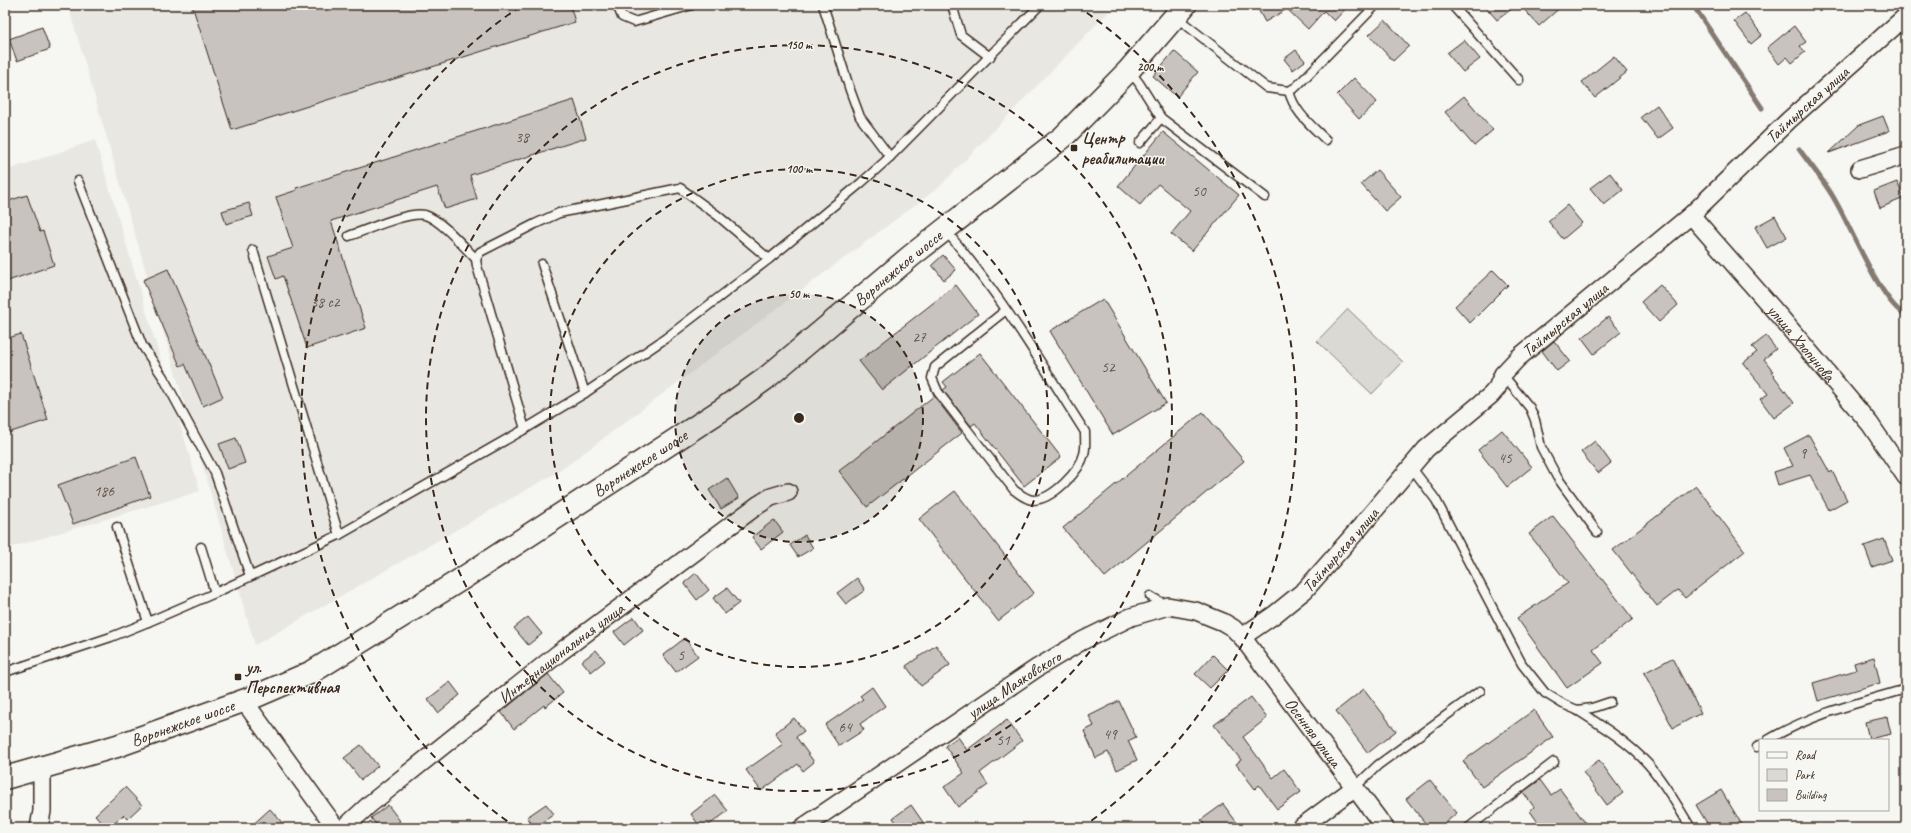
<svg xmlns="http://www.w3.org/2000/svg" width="1911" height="833" font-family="Caveat,sans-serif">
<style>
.built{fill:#e8e7e2}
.green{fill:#dad9d3;stroke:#8a8278}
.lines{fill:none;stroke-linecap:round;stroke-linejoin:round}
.stream{stroke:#857a71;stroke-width:5}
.building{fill:#c8c3be;stroke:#3b2a1e}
.service-casing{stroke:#3b2a1e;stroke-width:11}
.minor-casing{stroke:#3b2a1e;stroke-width:20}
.secondary-casing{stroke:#3b2a1e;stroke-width:25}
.service{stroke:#f6f6f2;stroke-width:8}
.minor{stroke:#f6f6f2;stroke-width:17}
.secondary{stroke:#f6f6f2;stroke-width:22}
.ring{fill:none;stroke:#3b2a1e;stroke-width:2;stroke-dasharray:7 5}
.poi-dot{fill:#3b2a1e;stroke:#f6f6f2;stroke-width:1.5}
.labels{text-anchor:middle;stroke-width:3;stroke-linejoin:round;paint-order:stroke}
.number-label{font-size:15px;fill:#5e5046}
.street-label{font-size:17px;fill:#3b2a1e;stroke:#f6f6f2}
.poi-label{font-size:17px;font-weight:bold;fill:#3b2a1e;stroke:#f6f6f2;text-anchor:start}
.centre{fill:#3b2a1e;stroke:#f6f6f2;stroke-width:2}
.ring-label{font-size:12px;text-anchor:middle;font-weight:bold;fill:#3b2a1e;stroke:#f6f6f2;stroke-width:3;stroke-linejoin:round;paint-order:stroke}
</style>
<rect width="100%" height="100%" fill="#f6f6f2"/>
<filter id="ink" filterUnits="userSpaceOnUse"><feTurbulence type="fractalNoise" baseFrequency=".025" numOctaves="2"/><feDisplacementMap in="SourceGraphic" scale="8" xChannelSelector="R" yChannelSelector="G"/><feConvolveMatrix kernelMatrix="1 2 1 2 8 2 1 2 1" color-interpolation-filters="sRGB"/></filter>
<g filter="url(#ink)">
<g class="built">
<path d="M68,5H1115L939,187L561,470L255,645Z"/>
<path d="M95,140L200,491L5,549V171Z"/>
</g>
<path class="green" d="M1348,309L1403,362L1372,394L1317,341Z"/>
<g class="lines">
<g class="stream">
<path d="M1693,5L1762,108"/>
<path d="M1799,149C1811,166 1826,183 1836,202C1850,226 1883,306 1906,315"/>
</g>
</g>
<g class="building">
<path d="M192,5H570L575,22L232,130Z"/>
<path d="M1266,5H1349L1334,21L1324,11L1308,29L1287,9L1265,22L1258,9Z"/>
<path d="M1484,5H1517L1497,20Z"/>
<path d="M1520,5H1563L1539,26Z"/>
<path d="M1745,13L1762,35L1751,44L1734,21Z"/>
<path d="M1385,20L1409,46L1393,61L1369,35Z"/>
<path d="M1794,26L1806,42L1800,46L1805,52L1792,63L1787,57L1779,64L1767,48Z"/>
<path d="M42,27L50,49L17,61L9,39Z"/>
<path d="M1464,40L1480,59L1463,72L1447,53Z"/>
<path d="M1296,50L1305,61L1293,70L1284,59Z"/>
<path d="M1174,51L1198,72L1177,97L1153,76Z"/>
<path d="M1614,56L1627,72L1595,98L1582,82Z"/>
<path d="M1354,78L1377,102L1359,119L1337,95Z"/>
<path d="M1464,96L1493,130L1474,146L1445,112Z"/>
<path d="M574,100L586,138L470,175L477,199L445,209L437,187L331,221L366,328L307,348L283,276L276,279L268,256L293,248L276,197L297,190L296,188Z"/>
<path d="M1657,105L1673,128L1658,139L1641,117Z"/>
<path d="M1883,116L1889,131L1829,153L1859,125Z"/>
<path d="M1163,132L1239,195L1192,251L1171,234L1190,211L1158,184L1140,205L1118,186Z"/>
<path d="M1377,170L1401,197L1385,211L1361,184Z"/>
<path d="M1610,173L1623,190L1604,205L1590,188Z"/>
<path d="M1897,182L1904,198L1880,208L1874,191Z"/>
<path d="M27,195L40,232L43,231L54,265L5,282V202Z"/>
<path d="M249,203L253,216L226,224L222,211Z"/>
<path d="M1567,205L1582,223L1563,239L1548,221Z"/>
<path d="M1775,216L1787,237L1767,248L1755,227Z"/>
<path d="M943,255L956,270L944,280L932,265Z"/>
<path d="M168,269L223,397L203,406L185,364L180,366L143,280Z"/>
<path d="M1493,270L1508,285L1470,323L1455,306Z"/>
<path d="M956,285L978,314L882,390L859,361Z"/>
<path d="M1660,285L1678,305L1659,322L1641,302Z"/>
<path d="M1103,299L1166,403L1113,435L1050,331Z"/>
<path d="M1608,317L1621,332L1594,354L1582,338Z"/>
<path d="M21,334L48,420L5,434V339Z"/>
<path d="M1766,336L1776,349L1764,359L1773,371L1771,372L1794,403L1774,418L1760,399L1768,394L1743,363L1757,352L1752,347Z"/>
<path d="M1554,341L1570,361L1557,371L1542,351Z"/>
<path d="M980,353L1061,457L1024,486L975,423L971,426L943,390L947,387L943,382Z"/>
<path d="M934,396L962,433L867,507L839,471Z"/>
<path d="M1203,412L1244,461L1105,577L1063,528Z"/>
<path d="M1502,430L1532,467L1507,487L1478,450Z"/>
<path d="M1809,435L1830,473L1832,471L1847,500L1829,510L1810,475L1778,485L1774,472L1793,466L1784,448Z"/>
<path d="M236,438L245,463L228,469L219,444Z"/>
<path d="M1595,441L1611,463L1598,473L1581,452Z"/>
<path d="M136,457L150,496L73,524L58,485Z"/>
<path d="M727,478L739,498L721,509L709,490Z"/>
<path d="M1696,486L1745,551L1685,598L1678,590L1657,606L1613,550Z"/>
<path d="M955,491L1034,593L998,621L919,519Z"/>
<path d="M1553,516L1633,619L1593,650L1603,663L1567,688L1517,618L1568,583L1529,534Z"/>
<path d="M774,520L783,532L761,549L752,537Z"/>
<path d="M805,535L813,548L798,557L790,545Z"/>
<path d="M1884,539L1892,560L1872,567L1864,546Z"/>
<path d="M696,573L709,590L697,600L684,583Z"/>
<path d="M857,578L865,590L846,604L837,593Z"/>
<path d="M727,588L739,603L725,614L713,598Z"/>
<path d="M528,617L542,634L528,645L514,628Z"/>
<path d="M634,617L643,630L624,645L614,632Z"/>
<path d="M685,638L698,656L676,672L663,655Z"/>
<path d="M936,645L950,665L921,686L906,666Z"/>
<path d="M596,650L605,661L591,672L582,661Z"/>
<path d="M1213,655L1228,670L1210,688L1195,674Z"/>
<path d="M1874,657L1880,683L1818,701L1813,683L1856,670L1854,663Z"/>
<path d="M1672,658L1701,713L1673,728L1644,673Z"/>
<path d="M548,674L563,693L545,707L544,705L514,729L501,712Z"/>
<path d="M450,682L460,695L438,713L428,699Z"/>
<path d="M872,687L885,706L860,724L864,730L839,746L825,725L863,699L860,696Z"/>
<path d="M1364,689L1396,731L1368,753L1336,711Z"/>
<path d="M1251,697L1267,718L1243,737L1273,778L1284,769L1301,792L1277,809L1259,785L1255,789L1236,764L1241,760L1214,725Z"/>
<path d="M1119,701L1136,737L1128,741L1137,760L1117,770L1108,752L1096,758L1084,731L1094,726L1089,716Z"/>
<path d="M1534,710L1553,737L1482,787L1463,761Z"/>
<path d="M1887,717L1891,734L1869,739L1865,722Z"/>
<path d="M794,718L804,731L796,737L814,762L803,771L798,764L761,791L746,770L783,744L775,733Z"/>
<path d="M1007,720L1022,741L980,773L988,785L958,807L944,787L964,773L945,746L958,737L967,750Z"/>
<path d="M361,745L378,766L361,780L344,758Z"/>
<path d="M1599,760L1623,793L1607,805L1583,772Z"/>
<path d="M1430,780L1457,813L1439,828H1429L1406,799Z"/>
<path d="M1540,780L1551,795L1560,789L1589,828H1542L1530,811L1534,807L1523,792Z"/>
<path d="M125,787L142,805L127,819L123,815L110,828H107L95,815Z"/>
<path d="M1721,790L1744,828H1710L1696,805Z"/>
<path d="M715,795L728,811L705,828H701L691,814Z"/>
<path d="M546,804L554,814L535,828L527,817Z"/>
<path d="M1223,804L1241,828H1207L1201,820Z"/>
<path d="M388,805L400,821L390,828H379L371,818Z"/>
<path d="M911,805L927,828H900L893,818Z"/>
<path d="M270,809L287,828H249Z"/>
</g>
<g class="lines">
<g class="service-casing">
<g id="service">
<path d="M617,5L622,17L634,22L692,5"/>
<path d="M823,5L850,90L860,117L890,157"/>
<path d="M952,5L961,35L990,57"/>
<path d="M1452,5L1519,80"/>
<path d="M1176,17L1267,88L1289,91L1296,87L1376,5"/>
<path d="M1129,70L1139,83L1161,118L1265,197"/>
<path d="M1289,91C1294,112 1311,125 1326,140"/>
<path d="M1140,143L1161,118"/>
<path d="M78,181L142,345L163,377L215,473L250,576"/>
<path d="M945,230C999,292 1041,363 1085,432C1085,439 1086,448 1084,454C1080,471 1052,500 1033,500C1025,499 1020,494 1014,490L938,392L932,378L935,367L1006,310"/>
<path d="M349,236C367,230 408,211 425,215C441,220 464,247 476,259"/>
<path d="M253,250L339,535"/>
<path d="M542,264L585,393"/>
<path d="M1503,375L1530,408L1535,420L1541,447L1557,477L1597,532"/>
<path d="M525,429L477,266L476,259L480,252L535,224L559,213L680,188L717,215L769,259"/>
<path d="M1412,468L1436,500L1522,664L1545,693L1563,704L1577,710L1592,708L1610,702"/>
<path d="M117,527L148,622"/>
<path d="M201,547L215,593"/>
<path d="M1150,596L1166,605"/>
<path d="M5,672L111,637L148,622L215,593L339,535L525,429L585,393L666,338L769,259L861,183L890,157L1040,5"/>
<path d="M1577,710C1602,726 1628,742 1648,764C1665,783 1678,807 1691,828"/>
<path d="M1768,740C1812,714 1857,703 1906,689"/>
<path d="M1757,747L1760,745"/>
<path d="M1354,788L1378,765L1480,691"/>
<path d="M1468,828L1554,762"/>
</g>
</g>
<g class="minor-casing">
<g id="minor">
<path d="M1860,169L1906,155"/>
<path id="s1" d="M1691,215L1781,318L1870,424L1906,477"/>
<path id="s2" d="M1242,637L1274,615L1305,590L1357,531L1426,449L1491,395L1497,388L1503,374L1518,358L1691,215L1789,120L1906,16"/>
<path d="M244,701L336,828"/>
<path d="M39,828L42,811V768"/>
<path id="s3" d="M344,828L370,804L559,653L758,505L771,497L788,492"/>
<path id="s4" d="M802,828L1037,668L1082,641L1131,617L1168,606L1196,611L1223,622L1233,628L1242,637L1385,828"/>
<path d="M1300,828L1354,788"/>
</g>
</g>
<g class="secondary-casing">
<g id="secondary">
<path id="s5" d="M5,778L117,746L254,697L312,672L460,580L723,409L765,379L911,256L1063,137L1129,70L1185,5"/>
</g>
</g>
<use href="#service" class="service"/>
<use href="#minor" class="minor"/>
<use href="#secondary" class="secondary"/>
</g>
</g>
<circle cx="799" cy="418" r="124" fill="#3b2a1e" fill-opacity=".12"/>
<g class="ring">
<circle cx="799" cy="418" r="124"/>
<circle cx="799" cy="418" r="249"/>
<circle cx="799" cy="418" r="373"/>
<path d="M517 828A497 497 0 0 1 521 6M1077 6A497 497 0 0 1 1081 828"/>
</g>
<g class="poi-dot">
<rect x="1070" y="144" width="8" height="8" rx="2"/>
<rect x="234" y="673" width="8" height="8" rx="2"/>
</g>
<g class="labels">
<g class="number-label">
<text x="522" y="142">38</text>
<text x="1199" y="196">50</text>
<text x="325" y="307">38 с2</text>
<text x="919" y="342">27</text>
<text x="1108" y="372">52</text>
<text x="1803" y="458">9</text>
<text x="1505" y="463">45</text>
<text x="104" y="496">186</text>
<text x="681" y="660">5</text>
<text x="845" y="732">64</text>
<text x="1110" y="739">49</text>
<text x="1003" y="745">51</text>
</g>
<g class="street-label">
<text dy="6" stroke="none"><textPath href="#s2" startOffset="780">Таймырская улица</textPath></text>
<text dy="6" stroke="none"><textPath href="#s5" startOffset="1038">Воронежское шоссе</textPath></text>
<text dy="6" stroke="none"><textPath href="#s2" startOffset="456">Таймырская улица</textPath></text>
<text dy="6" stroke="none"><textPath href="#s1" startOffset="169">улица Хлопунова</textPath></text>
<text dy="6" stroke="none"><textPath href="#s5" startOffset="714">Воронежское шоссе</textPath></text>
<text dy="6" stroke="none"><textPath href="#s2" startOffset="132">Таймырская улица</textPath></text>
<text dy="6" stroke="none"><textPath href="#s3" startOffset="279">Интернациональная улица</textPath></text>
<text dy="6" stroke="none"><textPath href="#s4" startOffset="256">улица Маяковского</textPath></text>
<text dy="6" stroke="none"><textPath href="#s5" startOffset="186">Воронежское шоссе</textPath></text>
<text dy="6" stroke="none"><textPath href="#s4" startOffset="631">Осенняя улица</textPath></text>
</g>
<g class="poi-label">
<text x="1082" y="144">Центр<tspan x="1082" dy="20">реабилитации</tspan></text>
<text x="246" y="673">ул.<tspan x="246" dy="20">Перспективная</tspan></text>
</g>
</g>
<circle cx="799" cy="418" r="6" class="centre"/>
<g class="ring-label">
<text x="799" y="49">150 m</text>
<text x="1150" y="71">200 m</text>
<text x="799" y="173">100 m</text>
<text x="799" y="298">50 m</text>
</g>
<rect width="1911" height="833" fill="none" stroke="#f6f6f2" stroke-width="20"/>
<rect x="10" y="10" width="1891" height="813" fill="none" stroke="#3b2a1e" stroke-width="1.5" filter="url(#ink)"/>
<rect x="1759" y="739" width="130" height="72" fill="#f6f6f2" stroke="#aba49d"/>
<rect x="1767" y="752" width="20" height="6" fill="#f6f6f2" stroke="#aba49d"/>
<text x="1795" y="759" font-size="12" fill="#3b2a1e">Road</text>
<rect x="1767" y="769" width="20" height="12" fill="#dad9d3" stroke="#aba49d"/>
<text x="1795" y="779" font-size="12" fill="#3b2a1e">Park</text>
<rect x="1767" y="789" width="20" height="12" fill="#c8c3be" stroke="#aba49d"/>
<text x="1795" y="799" font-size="12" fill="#3b2a1e">Building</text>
</svg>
